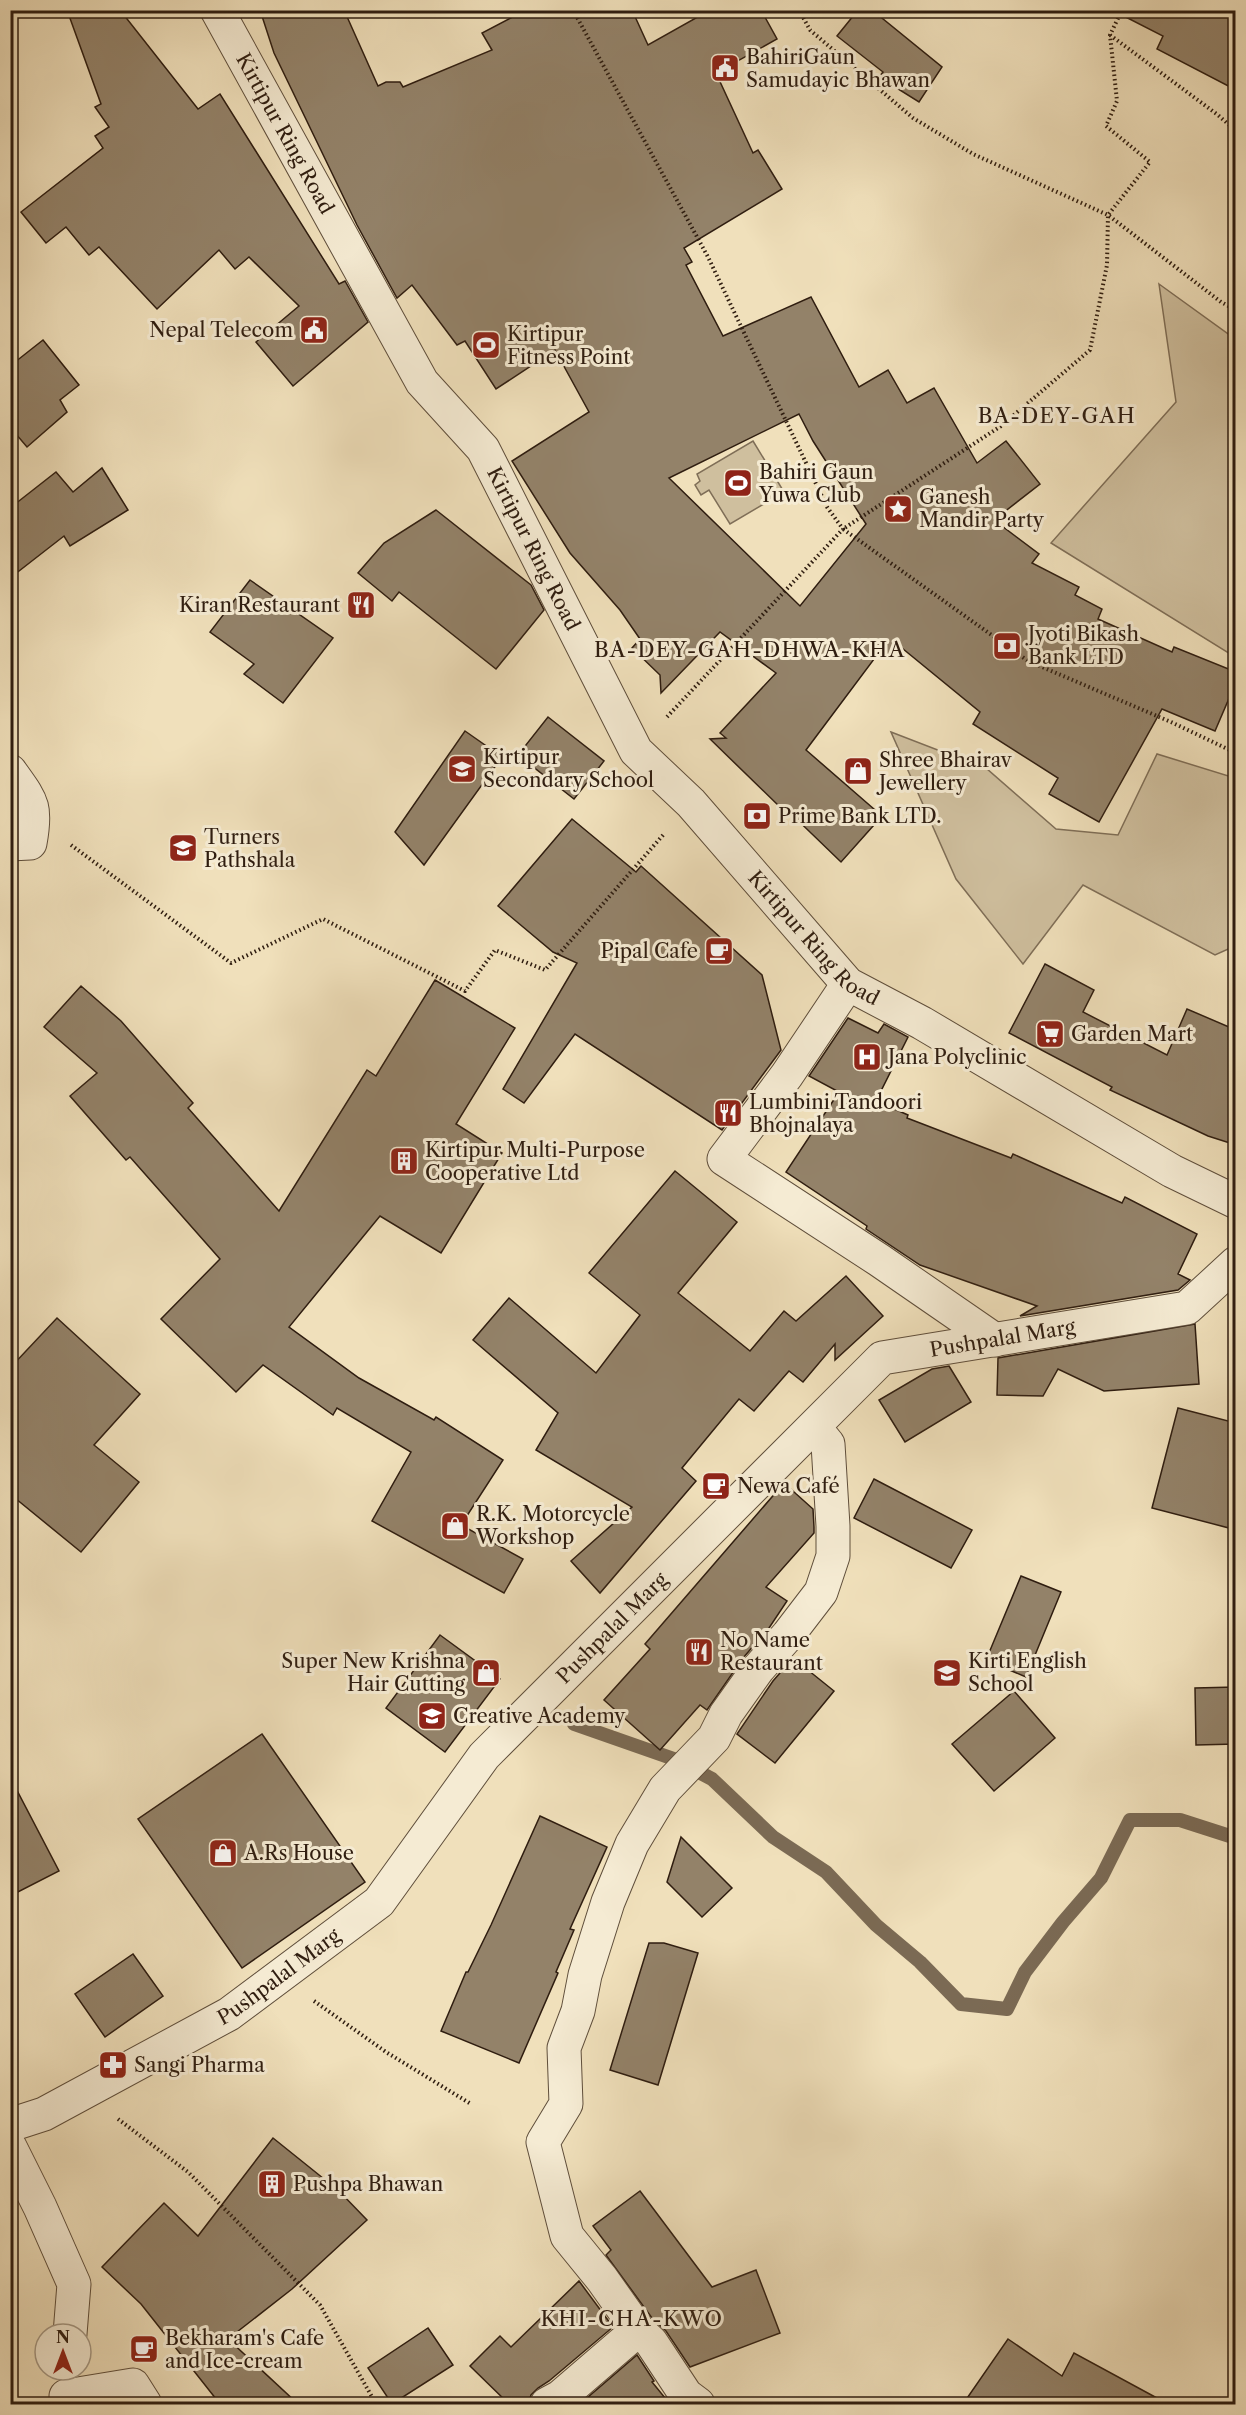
<svg xmlns="http://www.w3.org/2000/svg" width="1246" height="2415" font-family="'Libre Caslon Text',serif">
<style>
.green{fill:#cfbf9e;stroke:#7f6e57;stroke-width:1.5}
.lines{fill:none;stroke-linecap:round;stroke-linejoin:round}
.stream{stroke:#7b6a54;stroke-width:14}
.building{fill:#938269;stroke:#2f1d10;stroke-width:1.5;fill-rule:evenodd}
.minor-casing{stroke:#5f4e3b;stroke-width:35}
.tertiary-casing{stroke:#5f4e3b;stroke-width:35}
.path{stroke:#2f1d10;stroke-width:4;stroke-dasharray:1.5 3;stroke-linecap:butt}
.minor{stroke:#f5ebd3;stroke-width:33}
.tertiary{stroke:#f5ebd3;stroke-width:33}
.labels{text-anchor:middle;stroke-width:6;stroke-linejoin:round;paint-order:stroke}
.poi-label{font-size:20px;fill:#2f1d10;stroke:#f5ebd3;text-anchor:start}
.street-label{font-size:20px;fill:#2f1d10;stroke:#f5ebd3}
.neighbourhood-label{font-size:21px;letter-spacing:1.5px;fill:#2f1d10;stroke:#f5ebd3}
</style>
<rect width="100%" height="100%" fill="#f0e0bb"/>
<filter id="stains"><feTurbulence type="fractalNoise" baseFrequency=".00333" numOctaves="4"/><feColorMatrix values="0 0 0 0 .2 0 0 0 0 .09 0 0 0 0 .02 0 0 0 .5 -.17"/></filter>
<radialGradient id="worn" r=".72"><stop offset=".6" stop-color="#630" stop-opacity="0"/><stop offset="1" stop-color="#630" stop-opacity=".3"/></radialGradient>
<g class="green">
<path d="M1159,284L1235,339V657L1051,543L1176,402Z"/>
<path d="M753,441L784,492L730,524L709,490L701,495L695,485L700,481L697,474Z"/>
<path d="M891,732L987,769L1056,829L1118,835L1157,754L1235,778V946L1215,955L1083,885L1023,964L956,879Z"/>
</g>
<g class="lines">
<path class="stream" d="M574,1724L674,1759L712,1779L773,1837L826,1872L876,1925L920,1962L961,2004L1007,2009L1025,1972L1063,1922L1101,1878L1130,1820H1180L1236,1838"/>
</g>
<g class="building">
<path d="M67,10H120L198,109L220,94L339,284L345,281L368,322L293,386L256,342L299,306L249,257L235,269L219,250L157,309L99,247L89,255L66,227L46,243L21,212L103,148L95,136L109,127L95,107L101,104Z"/>
<path d="M260,10H344L378,86L386,82H400L403,87L492,50L482,33L526,10H632L648,45L710,10H761L777,39L716,73L753,153L758,150L782,189L684,248L692,262L686,265L723,336L811,297L859,387L888,370L907,403L934,388L977,463L1006,441L1040,484L994,520L1039,554L1032,563L1079,587L1075,595L1102,609L1098,619L1172,652L1174,647L1236,672V682L1215,731L1162,709L1099,822L1049,794L1058,778L973,724L980,712L897,644L887,657L880,651L806,750L882,816L841,862L783,806L781,808L710,739L726,738L720,733L776,673L720,632L661,693L660,675L632,648L640,639L620,610L570,553L512,461L589,412L555,350L496,389L465,341L457,345L412,285L397,298L357,225L274,53ZM799,414L813,441L866,524L800,606L669,478Z"/>
<path d="M858,10H872L942,67L919,102L879,77L883,72L837,36Z"/>
<path d="M1112,10H1236V90L1157,49L1163,36Z"/>
<path d="M43,340L79,385L60,400L67,412L27,447L10,427V366Z"/>
<path d="M102,468L128,510L70,546L64,536L10,578V508L56,472L73,492Z"/>
<path d="M436,510L531,585L544,610L496,669L399,592L392,601L358,573L384,543Z"/>
<path d="M250,580L333,638L283,703L244,674L254,664L210,632Z"/>
<path d="M548,717L604,761L574,799L518,755Z"/>
<path d="M465,731L502,757L424,865L395,832Z"/>
<path d="M572,819L636,872L641,866L762,975L781,1050L722,1130L575,1034L524,1103L503,1089L577,963L553,952L498,906Z"/>
<path d="M1045,964L1094,990L1083,1012L1167,1055L1187,1009L1236,1030V1145L1208,1136L1110,1090L1112,1087L1009,1033Z"/>
<path d="M435,980L515,1028L456,1124L502,1153L441,1253L380,1216L289,1327L359,1378L434,1420L436,1417L503,1460L461,1525L523,1559L504,1593L372,1521L411,1452L337,1408L333,1415L263,1365L236,1392L161,1319L220,1259L130,1157L126,1160L70,1096L97,1073L44,1027L81,986L121,1021L193,1103L188,1108L279,1211L367,1070L376,1076Z"/>
<path d="M848,1018L878,1033L884,1024L908,1037L876,1101L908,1115L907,1118L1011,1158L1013,1154L1122,1203L1125,1197L1197,1234L1178,1274L1190,1280L1178,1290L1020,1316L1037,1306L920,1265L866,1229L867,1226L786,1172L839,1092L809,1076Z"/>
<path d="M675,1171L737,1222L678,1293L750,1351L784,1311L796,1321L846,1276L883,1316L835,1360V1344L803,1382L789,1371L754,1411L739,1399L682,1468L696,1481L600,1593L571,1561L632,1507L536,1450L558,1413L473,1340L509,1298L596,1373L640,1315L589,1273Z"/>
<path d="M57,1318L140,1394L94,1445L139,1482L81,1552L10,1494V1368Z"/>
<path d="M1195,1324L1199,1384L1104,1391L1058,1369L1043,1396L997,1395L998,1358Z"/>
<path d="M949,1366L971,1402L905,1442L879,1400L932,1369Z"/>
<path d="M1178,1408L1236,1423V1504L1229,1528L1152,1508Z"/>
<path d="M874,1479L972,1530L951,1568L854,1518Z"/>
<path d="M784,1483L813,1509L814,1527V1533L766,1587L787,1601L769,1628L743,1658L707,1710L700,1705L660,1750L604,1700L650,1649L645,1644Z"/>
<path d="M1021,1576L1061,1592L1026,1677L986,1660Z"/>
<path d="M440,1635L500,1679L445,1752L386,1708Z"/>
<path d="M793,1658L834,1691L775,1763L737,1734L773,1681Z"/>
<path d="M1236,1687V1744L1196,1745L1195,1688Z"/>
<path d="M1014,1691L1055,1738L994,1791L952,1744Z"/>
<path d="M262,1734L365,1882L242,1968L138,1819Z"/>
<path d="M10,1777L59,1871L10,1896Z"/>
<path d="M540,1816L607,1847L570,1929L574,1930L556,1972L558,1973L519,2063L441,2031L466,1972H468L491,1925Z"/>
<path d="M681,1837L732,1888L702,1917L667,1882Z"/>
<path d="M649,1943H664L698,1953L658,2085L610,2070Z"/>
<path d="M133,1954L163,1996L105,2037L75,1994Z"/>
<path d="M273,2138L339,2191L367,2220L292,2289L228,2339L298,2404H220L141,2304L102,2267L164,2203L198,2236Z"/>
<path d="M640,2191L712,2287L756,2270L780,2333L690,2367L666,2331L652,2318L606,2255L611,2250L593,2226Z"/>
<path d="M579,2281L613,2327L549,2381L538,2388L531,2395L528,2404H509L470,2366L500,2336L511,2347Z"/>
<path d="M428,2328L453,2365L392,2404L368,2368Z"/>
<path d="M1008,2339L1062,2376L1074,2353L1168,2404H963Z"/>
<path d="M637,2355L654,2381L652,2382L670,2404H580Z"/>
</g>
<g class="lines">
<g class="minor-casing">
<g id="minor">
<path d="M10,771C32,802 37,805 30,843L10,844"/>
<path d="M848,984L787,1075L724,1159L879,1260L995,1340"/>
<path d="M10,2147L40,2207L74,2284L70,2334"/>
<path d="M66,2396L133,2385L145,2404"/>
<path d="M547,2404L560,2397L638,2330"/>
<path d="M698,2404L686,2395L651,2342L638,2330L602,2279L567,2236L543,2142L566,2104L564,2048L578,2011L585,1975L608,1902L632,1844L665,1789L714,1738L726,1714L758,1669L788,1635L821,1592L833,1556V1526L828,1444L814,1427"/>
</g>
</g>
<g class="tertiary-casing">
<g id="tertiary">
<path id="s1" d="M217,10L422,382L483,449L636,751L691,803L848,984L922,1023L1172,1171L1236,1202"/>
<path id="s2" d="M10,2125L44,2114L229,2014L379,1902L484,1756L882,1358L1187,1308L1236,1263"/>
</g>
</g>
<g class="path">
<path d="M573,10L708,257L827,507L843,529L665,719"/>
<path d="M799,10L810,30L913,118L973,154L1108,215L1221,302L1236,310"/>
<path d="M1122,10L1110,35L1117,101L1106,126L1150,162L1108,215L1107,265L1090,350L1001,426L843,529L1028,661L1171,722L1236,753"/>
<path d="M1110,35L1218,115L1236,131"/>
<path d="M71,845L231,963L323,919L465,991L495,950L545,970L664,834"/>
<path d="M314,2001L386,2052L471,2104"/>
<path d="M118,2119L188,2172L320,2305L376,2404"/>
</g>
<use href="#minor" class="minor"/>
<use href="#tertiary" class="tertiary"/>
</g>
<defs>
<g id="civic-square" transform="scale(1.5)"><rect x="-9" y="-9" width="18" height="18" rx="4" fill="#8f2418" stroke="#f5ebd3"/><path d="M-.6-6.5H3V-4.5H.6V-3L4-1V1h2V6H-6V1h2V-1L-.6-3ZM-1.2 2.5V6h2.4V2.5Z" fill="#fff"/></g>
<g id="stadium-square" transform="scale(1.5)"><rect x="-9" y="-9" width="18" height="18" rx="4" fill="#8f2418" stroke="#f5ebd3"/><path d="M0-5a6.5 5 0 1 0 0 10a6.5 5 0 1 0 0-10ZM-3.5-1.8h7v3.6h-7Z" fill="#fff"/></g>
<g id="sight-square" transform="scale(1.5)"><rect x="-9" y="-9" width="18" height="18" rx="4" fill="#8f2418" stroke="#f5ebd3"/><path d="M0-6L1.8-2.2L6-1.7L2.9 1.2L3.7 5.4L0 3.3L-3.7 5.4L-2.9 1.2L-6-1.7L-1.8-2.2Z" fill="#fff"/></g>
<g id="restaurant-square" transform="scale(1.5)"><rect x="-9" y="-9" width="18" height="18" rx="4" fill="#8f2418" stroke="#f5ebd3"/><path d="M-5-6h1v4h1v-4h1v4h1v-4h1v5L-1.5 .5V6h-2V.5L-5-1ZM5-6V6H3V1.5H1.5Q1.5-4 5-6Z" fill="#fff"/></g>
<g id="bank-square" transform="scale(1.5)"><rect x="-9" y="-9" width="18" height="18" rx="4" fill="#8f2418" stroke="#f5ebd3"/><path d="M-6-4H6V4H-6ZM0-2.3a2.3 2.3 0 1 0 0 4.6a2.3 2.3 0 1 0 0-4.6Z" fill="#fff"/></g>
<g id="school-square" transform="scale(1.5)"><rect x="-9" y="-9" width="18" height="18" rx="4" fill="#8f2418" stroke="#f5ebd3"/><path d="M0-5L7-2L0 1L-7-2ZM-4 1L0 2.5L4 1V4Q0 6-4 4Z" fill="#fff"/></g>
<g id="shop-square" transform="scale(1.5)"><rect x="-9" y="-9" width="18" height="18" rx="4" fill="#8f2418" stroke="#f5ebd3"/><path d="M-5-2.5h2.3a2.7 3.5 0 0 1 5.4 0H5L5.5 6h-11ZM-1.5-2.5h3a1.5 2.3 0 0 0-3 0Z" fill="#fff"/></g>
<g id="cafe-square" transform="scale(1.5)"><rect x="-9" y="-9" width="18" height="18" rx="4" fill="#8f2418" stroke="#f5ebd3"/><path d="M-5.5-4.5H6V0H3Q3 3.5 0 3.5H-2.5Q-5.5 3.5-5.5 0ZM3-3.2v2h1.7v-2ZM-6 4.5H4V6H-6Z" fill="#fff"/></g>
<g id="supermarket-square" transform="scale(1.5)"><rect x="-9" y="-9" width="18" height="18" rx="4" fill="#8f2418" stroke="#f5ebd3"/><path d="M-6-5.5h2.5l.6 2H6L4.5 2H-2.5L-4.4-4H-6ZM-1.5 3.2a1.3 1.3 0 1 0 .1 0ZM3 3.2a1.3 1.3 0 1 0 .1 0Z" fill="#fff"/></g>
<g id="hospital-square" transform="scale(1.5)"><rect x="-9" y="-9" width="18" height="18" rx="4" fill="#8f2418" stroke="#f5ebd3"/><path d="M-5-5h3v3.5h4V-5h3V5h-3V1.5h-4V5h-3Z" fill="#fff"/></g>
<g id="building-square" transform="scale(1.5)"><rect x="-9" y="-9" width="18" height="18" rx="4" fill="#8f2418" stroke="#f5ebd3"/><path d="M-4-6H4V6H1V3H-1V6H-4ZM-2.5-4.3h1.7v1.8h-1.7ZM.8-4.3h1.7v1.8H.8ZM-2.5-1h1.7V.8h-1.7ZM.8-1h1.7V.8H.8Z" fill="#fff"/></g>
<g id="pharmacy-square" transform="scale(1.5)"><rect x="-9" y="-9" width="18" height="18" rx="4" fill="#8f2418" stroke="#f5ebd3"/><path d="M-2-6h4v4h4v4h-4v4h-4v-4h-4v-4h4Z" fill="#fff"/></g>
</defs>
<g fill-rule="evenodd">
<use href="#civic-square" x="725" y="68"/>
<use href="#civic-square" x="314" y="330"/>
<use href="#stadium-square" x="486" y="345"/>
<use href="#stadium-square" x="738" y="483"/>
<use href="#sight-square" x="898" y="509"/>
<use href="#restaurant-square" x="361" y="605"/>
<use href="#bank-square" x="1007" y="646"/>
<use href="#school-square" x="462" y="769"/>
<use href="#shop-square" x="858" y="771"/>
<use href="#bank-square" x="757" y="816"/>
<use href="#school-square" x="183" y="848"/>
<use href="#cafe-square" x="719" y="951"/>
<use href="#supermarket-square" x="1050" y="1034"/>
<use href="#hospital-square" x="867" y="1057"/>
<use href="#restaurant-square" x="728" y="1113"/>
<use href="#building-square" x="404" y="1161"/>
<use href="#cafe-square" x="716" y="1486"/>
<use href="#shop-square" x="455" y="1526"/>
<use href="#restaurant-square" x="699" y="1652"/>
<use href="#shop-square" x="486" y="1673"/>
<use href="#school-square" x="947" y="1673"/>
<use href="#school-square" x="432" y="1716"/>
<use href="#shop-square" x="223" y="1853"/>
<use href="#pharmacy-square" x="113" y="2065"/>
<use href="#building-square" x="272" y="2184"/>
<use href="#cafe-square" x="144" y="2349"/>
</g>
<g class="labels">
<g class="poi-label">
<text x="746" y="64">BahiriGaun<tspan x="746" dy="23">Samudayic Bhawan</tspan></text>
<text x="293" y="337" text-anchor="end">Nepal Telecom</text>
<text x="507" y="341">Kirtipur<tspan x="507" dy="23">Fitness Point</tspan></text>
<text x="759" y="479">Bahiri Gaun<tspan x="759" dy="23">Yuwa Club</tspan></text>
<text x="919" y="504">Ganesh<tspan x="919" dy="23">Mandir Party</tspan></text>
<text x="340" y="612" text-anchor="end">Kiran Restaurant</text>
<text x="1028" y="641">Jyoti Bikash<tspan x="1028" dy="23">Bank LTD</tspan></text>
<text x="483" y="764">Kirtipur<tspan x="483" dy="23">Secondary School</tspan></text>
<text x="879" y="767">Shree Bhairav<tspan x="879" dy="23">Jewellery</tspan></text>
<text x="778" y="823">Prime Bank LTD.</text>
<text x="204" y="844">Turners<tspan x="204" dy="23">Pathshala</tspan></text>
<text x="698" y="958" text-anchor="end">Pipal Cafe</text>
<text x="1071" y="1041">Garden Mart</text>
<text x="888" y="1064">Jana Polyclinic</text>
<text x="749" y="1109">Lumbini Tandoori<tspan x="749" dy="23">Bhojnalaya</tspan></text>
<text x="425" y="1157">Kirtipur Multi-Purpose<tspan x="425" dy="23">Cooperative Ltd</tspan></text>
<text x="737" y="1493">Newa Café</text>
<text x="476" y="1521">R.K. Motorcycle<tspan x="476" dy="23">Workshop</tspan></text>
<text x="720" y="1647">No Name<tspan x="720" dy="23">Restaurant</tspan></text>
<text x="465" y="1668" text-anchor="end">Super New Krishna<tspan x="465" dy="23">Hair Cutting</tspan></text>
<text x="968" y="1668">Kirti English<tspan x="968" dy="23">School</tspan></text>
<text x="453" y="1723">Creative Academy</text>
<text x="244" y="1860">A.Rs House</text>
<text x="134" y="2072">Sangi Pharma</text>
<text x="293" y="2191">Pushpa Bhawan</text>
<text x="165" y="2345">Bekharam's Cafe<tspan x="165" dy="23">and Ice-cream</tspan></text>
</g>
<g class="street-label">
<text dy="7" stroke="none"><textPath href="#s1" startOffset="141">Kirtipur Ring Road</textPath></text>
<text dy="7" stroke="none"><textPath href="#s1" startOffset="627">Kirtipur Ring Road</textPath></text>
<text dy="7" stroke="none"><textPath href="#s1" startOffset="1113">Kirtipur Ring Road</textPath></text>
<text dy="7" stroke="none"><textPath href="#s2" startOffset="1298">Pushpalal Marg</textPath></text>
<text dy="7" stroke="none"><textPath href="#s2" startOffset="794">Pushpalal Marg</textPath></text>
<text dy="7" stroke="none"><textPath href="#s2" startOffset="308">Pushpalal Marg</textPath></text>
</g>
<g class="neighbourhood-label">
<text x="1057" y="423">BA-DEY-GAH</text>
<text x="750" y="657">BA-DEY-GAH-DHWA-KHA</text>
<text x="632" y="2326">KHI-CHA-KWO</text>
</g>
</g>
<rect width="1246" height="2415" fill="none" stroke="#f0e0bb" stroke-width="36"/>
<rect x="12" y="12" width="1222" height="2391" fill="none" stroke="#2f1d10" stroke-width="3"/>
<rect x="18" y="18" width="1210" height="2379" fill="none" stroke="#2f1d10" stroke-width="1.5"/>
<g transform="translate(63 2352)"><circle r="28" fill="#f5ebd3" stroke="#a69985" stroke-width="1.5"/>
<path d="M0-4.5L10 22L0 15L-10 22Z" fill="#8f2418"/>
<text y="-9" font-size="16" font-weight="bold" text-anchor="middle" fill="#2f1d10">N</text>
</g>
<rect width="100%" height="100%" filter="url(#stains)"/>
<rect width="100%" height="100%" fill="url(#worn)"/>
</svg>
